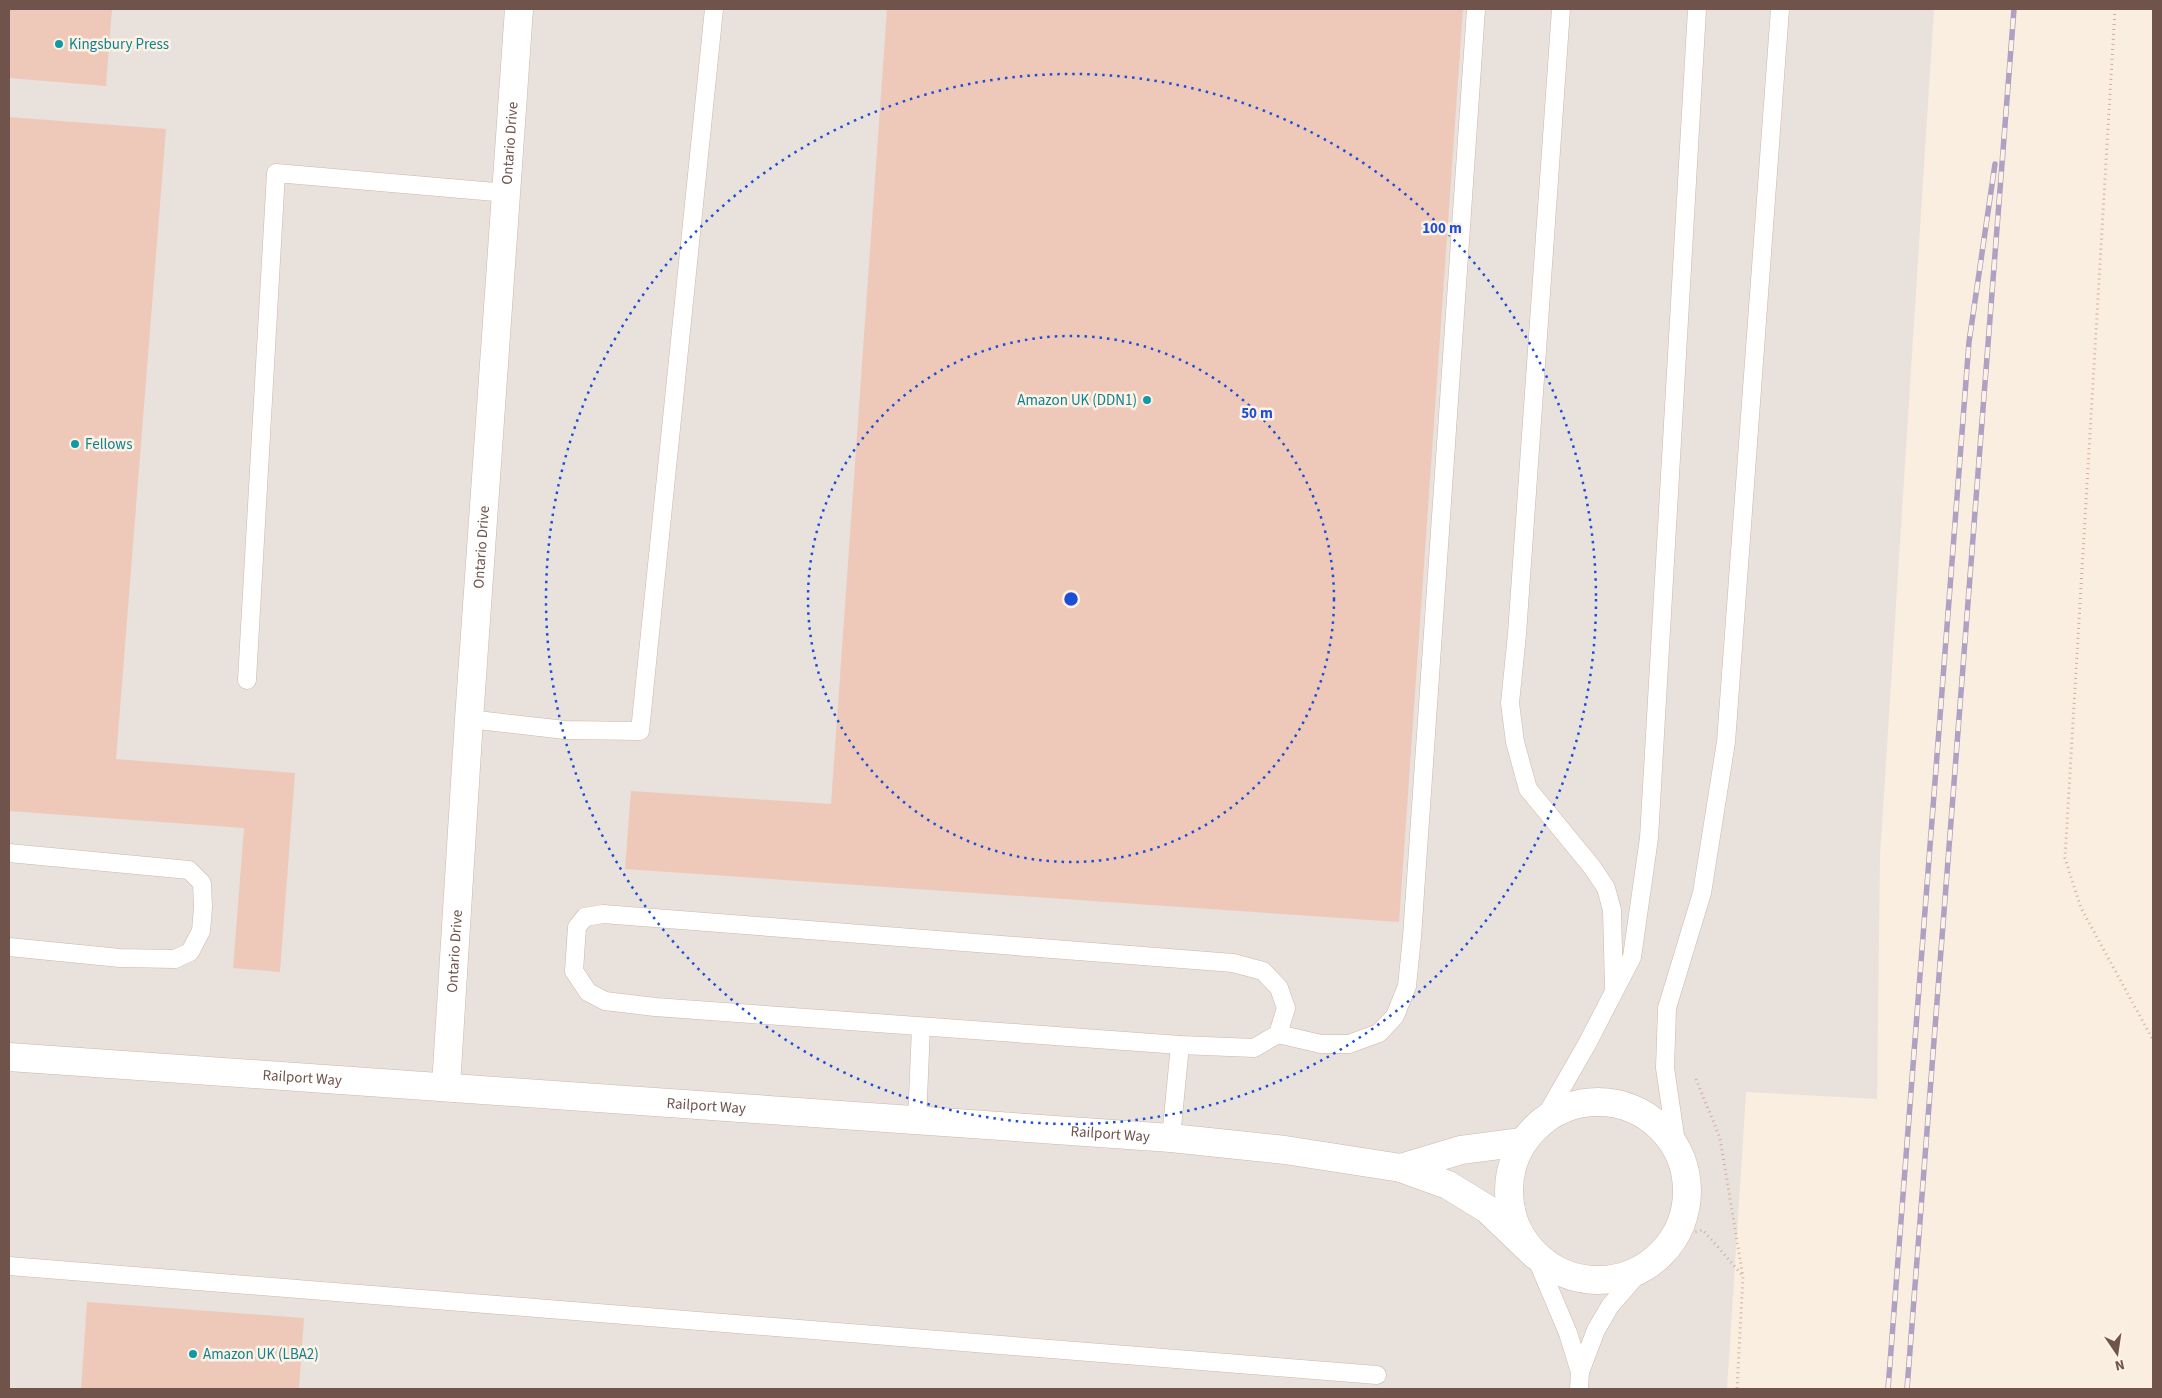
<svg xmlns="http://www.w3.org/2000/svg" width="2162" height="1398" font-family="'Source Sans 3',sans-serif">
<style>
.industrial{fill:#e9e1dc}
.building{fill:#eec9ba}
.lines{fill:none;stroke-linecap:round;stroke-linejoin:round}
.lane-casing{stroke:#cdb7ab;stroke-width:19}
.street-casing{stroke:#cdb7ab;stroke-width:29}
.path{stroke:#d2ad9e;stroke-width:3;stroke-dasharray:1 4;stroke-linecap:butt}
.lane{stroke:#fff;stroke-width:18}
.street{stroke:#fff;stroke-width:28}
.rail-casing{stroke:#afa1c2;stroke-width:5.5}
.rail{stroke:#fef2e6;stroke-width:4;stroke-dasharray:11;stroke-linecap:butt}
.ring{fill:none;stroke:#1d4ed8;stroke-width:2.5;stroke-dasharray:2.5 5}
.culture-dot{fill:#0f9aa8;stroke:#fef2e6;stroke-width:2}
.labels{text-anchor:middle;stroke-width:5;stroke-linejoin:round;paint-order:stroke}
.culture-label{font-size:15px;fill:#0d838f;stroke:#fef2e6;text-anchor:start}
.street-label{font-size:15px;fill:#70534a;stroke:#fef2e6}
.centre{fill:#1d4ed8;stroke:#fef2e6;stroke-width:2.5}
.ring-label{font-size:15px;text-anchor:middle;font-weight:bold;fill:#1d4ed8;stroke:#fef2e6;stroke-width:5;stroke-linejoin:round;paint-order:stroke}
</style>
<rect width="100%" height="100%" fill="#faeee1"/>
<path class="industrial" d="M9,9H1934L1880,856L1877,1099L1746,1092L1727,1389H9Z"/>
<g class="building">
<path d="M9,9H112L106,86L9,78Z"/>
<path d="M887,9H1463L1399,922L625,869L631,791L831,804Z"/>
<path d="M9,117L166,129L116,759L295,773L280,972L233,968L244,828L9,811Z"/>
<path d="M87,1302L304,1318L299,1389H81Z"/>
</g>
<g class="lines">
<g class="lane-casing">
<g id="lane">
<path d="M1561,9L1517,634L1510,703L1515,742L1528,789L1592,867L1606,888L1612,910L1614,987"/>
<path d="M247,680L276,173L507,193"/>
<path d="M469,719L565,730L640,731L714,9"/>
<path d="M9,853L189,870L202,883L203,907L201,931L190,952L175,959L120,958L9,947"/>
<path d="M603,914L1233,963L1263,971L1279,988L1286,1008L1278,1034L1254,1048L1180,1045L655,1007L605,1001L588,992L574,971L577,927L585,917Z"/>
<path d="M1278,1034L1321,1044H1349L1379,1033L1395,1016L1407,986L1412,937L1476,9"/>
<path d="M1544,1119L1587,1044L1632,957L1649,838L1697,9"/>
<path d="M917,1122L921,1027"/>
<path d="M1171,1138L1180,1045"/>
<path d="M1677,1149L1665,1068L1667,1008L1702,893L1726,742L1780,9"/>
<path d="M1535,1255L1568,1333L1580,1372L1596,1330L1610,1306L1642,1269"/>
<path d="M9,1266L1377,1375"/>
<path d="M1579,1389L1580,1372"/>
</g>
</g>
<g class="street-casing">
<g id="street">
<path id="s1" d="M9,1057L1171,1138L1285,1150L1401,1168L1448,1185L1487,1209L1535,1255"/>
<path id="s2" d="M446,1086L469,719L519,9"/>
<circle cx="1598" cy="1191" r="89"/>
<path d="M1401,1168L1461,1150L1522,1142"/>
</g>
</g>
<g class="path">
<path d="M2115,9L2065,858L2081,908L2153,1040"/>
<path d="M1696,1079L1720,1138L1743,1277L1737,1389"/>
<path d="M1676,1236L1703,1230L1743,1276"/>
</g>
<use href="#lane" class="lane"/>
<use href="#street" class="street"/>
<g class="rail-casing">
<g id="rail">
<path d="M1888,1389L1969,342L1995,164"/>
<path d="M1907,1389L2014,9"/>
</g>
</g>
<use href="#rail" class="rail"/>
</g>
<g class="ring">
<circle cx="1071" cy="599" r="263"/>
<circle cx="1071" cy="599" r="525"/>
</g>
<g class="culture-dot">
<circle cx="59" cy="44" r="5"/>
<circle cx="1147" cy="400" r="5"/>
<circle cx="75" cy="444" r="5"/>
<circle cx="193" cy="1354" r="5"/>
</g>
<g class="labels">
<g class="culture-label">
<text x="69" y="49">Kingsbury Press</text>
<text x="1137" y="405" text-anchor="end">Amazon UK (DDN1)</text>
<text x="85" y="449">Fellows</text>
<text x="203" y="1359">Amazon UK (LBA2)</text>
</g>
<g class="street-label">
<text dy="5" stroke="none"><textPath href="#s2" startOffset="945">Ontario Drive</textPath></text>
<text dy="5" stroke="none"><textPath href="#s2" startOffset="540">Ontario Drive</textPath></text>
<text dy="5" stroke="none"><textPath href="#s2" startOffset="135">Ontario Drive</textPath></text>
<text dy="5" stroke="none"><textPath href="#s1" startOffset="294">Railport Way</textPath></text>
<text dy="5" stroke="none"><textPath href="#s1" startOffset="699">Railport Way</textPath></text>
<text dy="5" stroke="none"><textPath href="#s1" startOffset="1104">Railport Way</textPath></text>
</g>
</g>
<circle cx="1071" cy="599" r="8" class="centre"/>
<g class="ring-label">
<text x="1442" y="233">100 m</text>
<text x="1257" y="418">50 m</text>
</g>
<rect width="2162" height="1398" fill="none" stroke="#70534a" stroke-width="20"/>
<g transform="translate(2117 1353) rotate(167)" stroke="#fef2e6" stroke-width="4" paint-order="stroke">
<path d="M0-4L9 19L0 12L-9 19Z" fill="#70534a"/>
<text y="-8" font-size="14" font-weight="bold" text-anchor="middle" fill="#70534a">N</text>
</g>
</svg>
